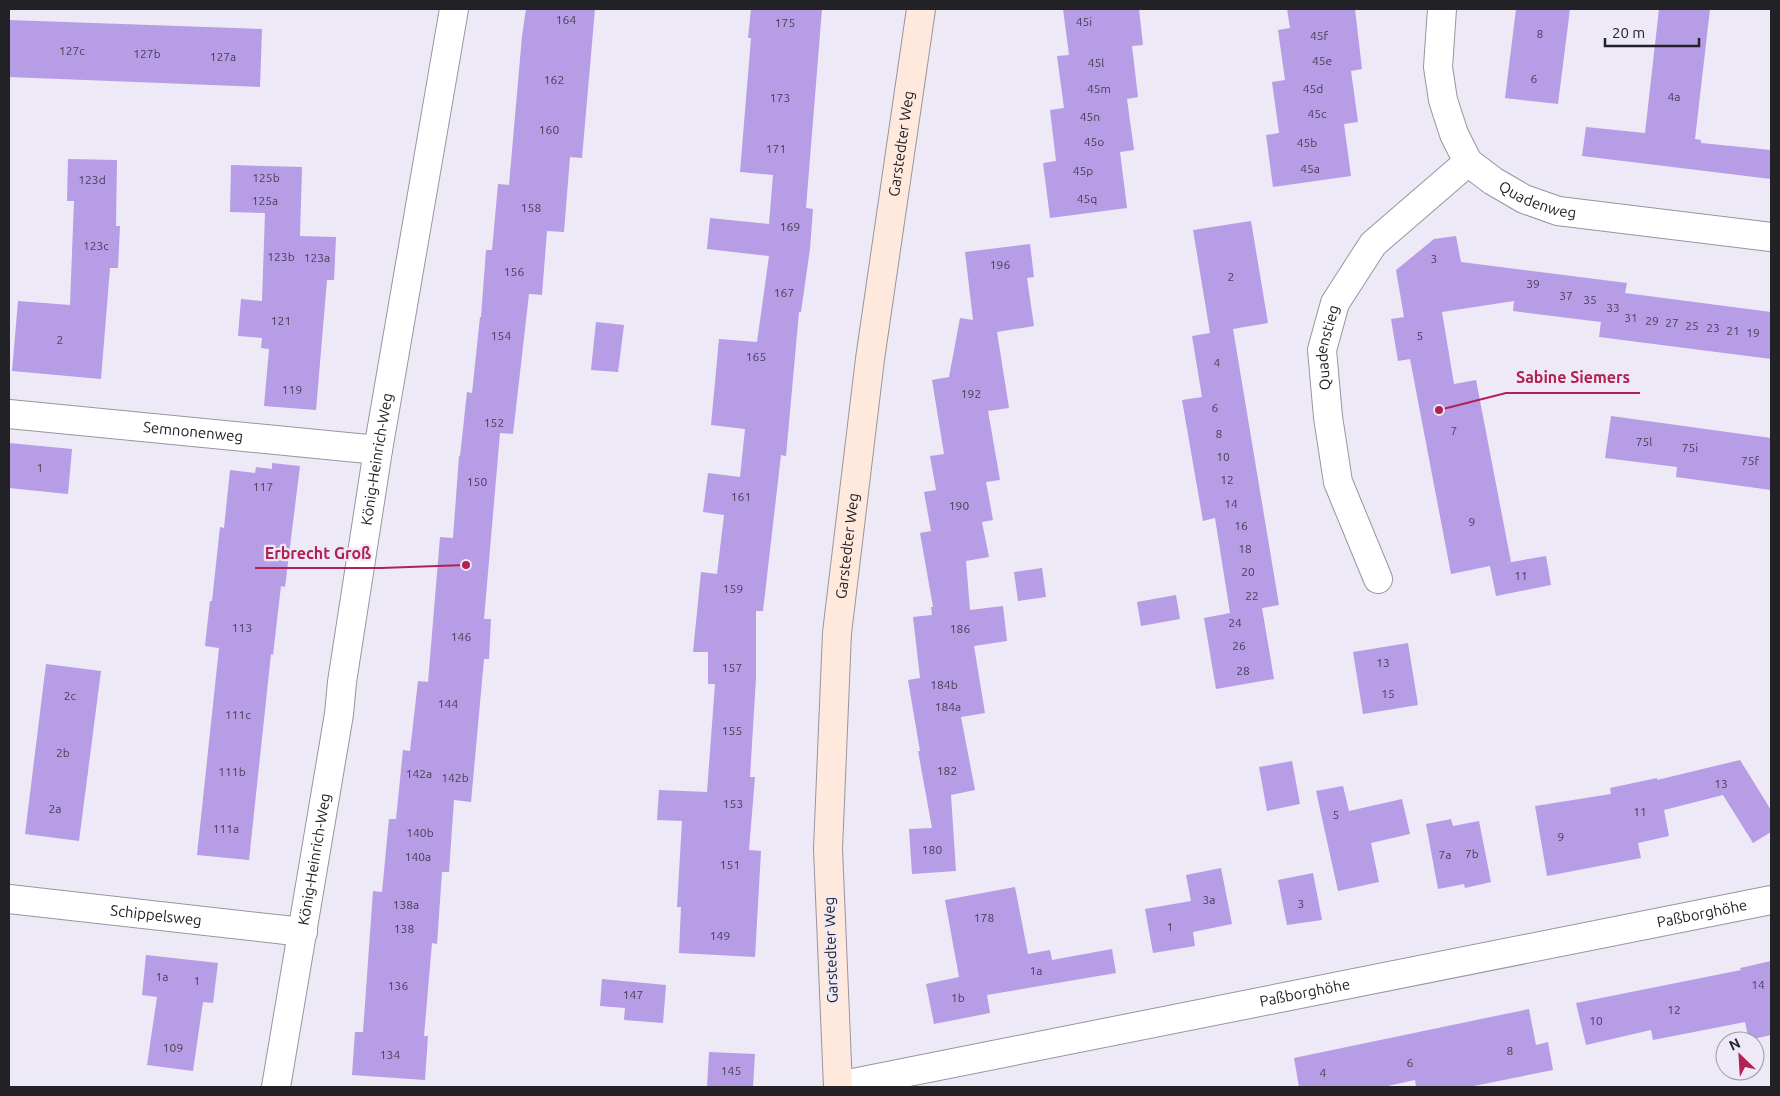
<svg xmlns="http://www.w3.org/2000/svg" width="1780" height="1096" font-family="Ubuntu,sans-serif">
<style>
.building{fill:#b79de5}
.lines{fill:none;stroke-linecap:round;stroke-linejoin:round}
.street-casing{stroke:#9895a0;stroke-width:30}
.secondary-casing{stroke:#9895a0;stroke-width:30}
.street{stroke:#fff;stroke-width:28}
.secondary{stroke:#ffe9dd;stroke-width:28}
.labels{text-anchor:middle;stroke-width:4.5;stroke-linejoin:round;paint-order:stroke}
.number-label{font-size:12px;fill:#474055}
.street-label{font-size:15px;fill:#222125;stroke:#ede9f6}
.leader{fill:none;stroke:#b12153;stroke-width:2}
.callout-dot{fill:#b12153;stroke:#ede9f6;stroke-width:2}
.callout-label{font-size:16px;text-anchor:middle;font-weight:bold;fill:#b12153;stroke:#ede9f6;stroke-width:4.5;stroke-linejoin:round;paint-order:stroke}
</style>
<rect width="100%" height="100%" fill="#ede9f6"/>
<g class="building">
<path d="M526,9H595L582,158L570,157L564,232L547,231L542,295L529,294L513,434L500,433L484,619H491L489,659H484L471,802L454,800L449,872H442L437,944L432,943L424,1036H428L425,1080L352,1075L355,1032H363L373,891L382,892L389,819H396L403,750L410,751L418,681L428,682L440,537L453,538L459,456H460L467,392L472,393L480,317H481L486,250H492L498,184L509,185L522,36Z"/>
<path d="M751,9H822L806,208L813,209L810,249L801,312H799L786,456L781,455L763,611H756V678L750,777H755L749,850L761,851L755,957L679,953L681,907H677L682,821L657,820L659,790L707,792L715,684H708V652H693L701,572L717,574L724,515L703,512L708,473L740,477L745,429L711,425L719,339L757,342L769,256L707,249L710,218L769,224L773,175L740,172L751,38H748Z"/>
<path d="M1063,9H1139L1143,45L1132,46L1138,97L1127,99L1134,150L1120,152L1127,208L1050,218L1043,163L1056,161L1050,110L1064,108L1057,56L1069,55Z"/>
<path d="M1287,9H1355L1362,69L1351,71L1358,122L1344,124L1351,176L1273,187L1266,135L1279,133L1272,82L1285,80L1278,30L1290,28Z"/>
<path d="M1516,9H1570L1558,104L1505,98Z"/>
<path d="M1659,9H1710L1695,139L1701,140V143L1771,150V179L1582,156L1586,127L1645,133Z"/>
<path d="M9,20L262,29L260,87L9,77Z"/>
<path d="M68,159L117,160L116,226H120L118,268H110L101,379L12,371L18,301L70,305L74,201H67Z"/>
<path d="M231,165L302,167L300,236L336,237L334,280H327L316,410L264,406L269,349L261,348L262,338L238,336L241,299L262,301L265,213L230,212Z"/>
<path d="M1251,221L1268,323L1233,329L1279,605L1262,608L1274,679L1216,689L1204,618L1230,613L1215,518L1203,521L1182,400L1202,397L1192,336L1210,333L1193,230Z"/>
<path d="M1456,236L1461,262L1627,283L1625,293L1771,312V359L1599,337L1601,322L1513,311L1514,301L1442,312L1454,384L1476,380L1511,562L1506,563L1546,556L1551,585L1496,596L1490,566L1451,574L1410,359L1398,361L1391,319L1404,317L1396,270L1434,239Z"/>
<path d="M1030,244L1034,277L1027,278L1034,326L997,332L1009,408L988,411L1000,480L986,482L993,520L982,522L989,557L966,561L970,610L1003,606L1007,641L974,646L985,713L961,717L975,790L951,795L956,871L912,874L909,829L932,828L918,751H920L908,680L920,678L913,617L932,615L931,607H933L920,533L931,531L924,492L936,490L930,456L944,454L932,380L949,377L960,318L973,320L965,252Z"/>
<path d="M596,322L624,325L618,372L591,370Z"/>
<path d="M1611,416L1771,438V490L1676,477L1677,467L1605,458Z"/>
<path d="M9,443L72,449L68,494L9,488Z"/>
<path d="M272,463L300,466L285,587L281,586L273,655L271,654L249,860L197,855L219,648L205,646L210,601H212L220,527L224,528L230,470L255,473L256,467L272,469Z"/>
<path d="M1042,568L1046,597L1018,601L1014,572Z"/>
<path d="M1176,595L1180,619L1141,626L1137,602Z"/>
<path d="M1408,643L1418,705L1363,714L1353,652Z"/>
<path d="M46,664L101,671L79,841L25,834Z"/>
<path d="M1740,760L1771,810V832L1753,843L1723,795L1664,810L1669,836L1638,843L1641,858L1547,876L1535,806L1611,794L1610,788L1657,778V780Z"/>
<path d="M1292,761L1300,804L1267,811L1259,767Z"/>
<path d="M1343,786L1349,811L1402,799L1410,834L1371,843L1379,882L1338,891L1316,791Z"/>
<path d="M1451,819L1453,826L1479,821L1491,882L1465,888L1464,884L1438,889L1426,824Z"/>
<path d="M1221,868L1232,924L1193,932L1195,946L1153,953L1145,909L1191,901L1186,875Z"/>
<path d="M1313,873L1322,920L1287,925L1278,880Z"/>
<path d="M1015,887L1028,954L1050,950L1052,960L1112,949L1116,973L987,995L990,1013L934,1024L926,984L959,977L945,900Z"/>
<path d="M146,955L218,963L213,1003L203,1002L193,1071L147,1065L157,997L142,995Z"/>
<path d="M1771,961V1035L1749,1040L1745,1022L1653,1040L1651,1030L1586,1045L1576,1003L1741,970L1740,968Z"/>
<path d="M602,979L666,985L663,1023L624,1020L625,1008L600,1006Z"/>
<path d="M1529,1009L1536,1045L1548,1042L1553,1070L1469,1087H1416L1415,1080L1383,1087H1299L1294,1058Z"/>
<path d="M709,1052L755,1054L753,1087H707Z"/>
</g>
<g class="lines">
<g class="street-casing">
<g id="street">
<path id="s1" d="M1442,9L1438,67L1443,100L1454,134L1468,162L1493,181L1524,199L1558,211L1771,237"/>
<path id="s2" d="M9,414L378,450"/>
<path id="s3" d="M1378,579L1338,482L1328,417L1322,350L1335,303L1373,244L1468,162"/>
<path id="s4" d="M9,899L303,932"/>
<path id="s5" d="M838,1086L1771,900"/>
<path id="s6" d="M276,1087L339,714L342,682L378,450L454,9"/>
</g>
</g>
<g class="secondary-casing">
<g id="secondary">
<path id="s7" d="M838,1087L828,849L837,633L870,359L921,9"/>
</g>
</g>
<use href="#street" class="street"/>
<use href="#secondary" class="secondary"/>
</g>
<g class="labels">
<g class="number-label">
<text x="566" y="24">164</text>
<text x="1084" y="26">45i</text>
<text x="785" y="27">175</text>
<text x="1540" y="38">8</text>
<text x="1319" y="40">45f</text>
<text x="72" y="55">127c</text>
<text x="147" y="58">127b</text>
<text x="223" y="61">127a</text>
<text x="1322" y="65">45e</text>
<text x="1096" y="67">45l</text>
<text x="1534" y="83">6</text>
<text x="554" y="84">162</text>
<text x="1099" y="93">45m</text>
<text x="1313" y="93">45d</text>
<text x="1674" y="101">4a</text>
<text x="780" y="102">173</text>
<text x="1317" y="118">45c</text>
<text x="1090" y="121">45n</text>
<text x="549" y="134">160</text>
<text x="1094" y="146">45o</text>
<text x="1307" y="147">45b</text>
<text x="776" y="153">171</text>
<text x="1310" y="173">45a</text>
<text x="1083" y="175">45p</text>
<text x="266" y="182">125b</text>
<text x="92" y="184">123d</text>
<text x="1087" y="203">45q</text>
<text x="265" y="205">125a</text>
<text x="531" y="212">158</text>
<text x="790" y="231">169</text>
<text x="96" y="250">123c</text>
<text x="281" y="261">123b</text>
<text x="317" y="262">123a</text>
<text x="1434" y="263">3</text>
<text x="1000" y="269">196</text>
<text x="514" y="276">156</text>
<text x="1231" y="281">2</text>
<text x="1533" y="288">39</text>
<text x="784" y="297">167</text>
<text x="1566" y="300">37</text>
<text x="1590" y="304">35</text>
<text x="1613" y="312">33</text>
<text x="1631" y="322">31</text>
<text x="281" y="325">121</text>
<text x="1652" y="325">29</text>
<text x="1672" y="327">27</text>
<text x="1692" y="330">25</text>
<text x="1713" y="332">23</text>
<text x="1733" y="335">21</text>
<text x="1753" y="337">19</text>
<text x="501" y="340">154</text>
<text x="1420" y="340">5</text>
<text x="60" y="344">2</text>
<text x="756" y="361">165</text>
<text x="1217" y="367">4</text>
<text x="292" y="394">119</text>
<text x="971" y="398">192</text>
<text x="1215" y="412">6</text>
<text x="494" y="427">152</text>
<text x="1454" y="435">7</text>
<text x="1219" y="438">8</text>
<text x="1644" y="446">75l</text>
<text x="1690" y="452">75i</text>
<text x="1223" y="461">10</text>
<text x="1750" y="465">75f</text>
<text x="40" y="472">1</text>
<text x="1227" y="484">12</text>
<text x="477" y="486">150</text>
<text x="263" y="491">117</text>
<text x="741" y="501">161</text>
<text x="1231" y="508">14</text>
<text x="959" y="510">190</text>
<text x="1472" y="526">9</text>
<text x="1241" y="530">16</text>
<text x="1245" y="553">18</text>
<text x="1248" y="576">20</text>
<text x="1521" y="580">11</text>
<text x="733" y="593">159</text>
<text x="1252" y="600">22</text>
<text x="1235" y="627">24</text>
<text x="242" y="632">113</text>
<text x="960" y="633">186</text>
<text x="461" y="641">146</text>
<text x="1239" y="650">26</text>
<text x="1383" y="667">13</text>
<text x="732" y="672">157</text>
<text x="1243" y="675">28</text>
<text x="944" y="689">184b</text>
<text x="1388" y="698">15</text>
<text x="70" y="700">2c</text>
<text x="448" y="708">144</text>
<text x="948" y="711">184a</text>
<text x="238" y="719">111c</text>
<text x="732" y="735">155</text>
<text x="63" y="757">2b</text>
<text x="947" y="775">182</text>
<text x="232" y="776">111b</text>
<text x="419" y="778">142a</text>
<text x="455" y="782">142b</text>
<text x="1721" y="788">13</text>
<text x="733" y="808">153</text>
<text x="55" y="813">2a</text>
<text x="1640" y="816">11</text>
<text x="1336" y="819">5</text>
<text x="226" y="833">111a</text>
<text x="420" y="837">140b</text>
<text x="1561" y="841">9</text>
<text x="932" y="854">180</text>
<text x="1472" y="858">7b</text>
<text x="1445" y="859">7a</text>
<text x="418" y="861">140a</text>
<text x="730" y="869">151</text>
<text x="1209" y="904">3a</text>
<text x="1301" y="908">3</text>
<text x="406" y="909">138a</text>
<text x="984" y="922">178</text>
<text x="1170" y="931">1</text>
<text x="404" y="933">138</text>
<text x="720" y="940">149</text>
<text x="1036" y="975">1a</text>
<text x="162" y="981">1a</text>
<text x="197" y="985">1</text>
<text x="1758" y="989">14</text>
<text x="398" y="990">136</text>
<text x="633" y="999">147</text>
<text x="958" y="1002">1b</text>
<text x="1674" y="1014">12</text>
<text x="1596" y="1025">10</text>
<text x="173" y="1052">109</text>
<text x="1510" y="1055">8</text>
<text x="390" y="1059">134</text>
<text x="1410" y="1067">6</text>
<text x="731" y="1075">145</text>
<text x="1323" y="1077">4</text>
</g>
<g class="street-label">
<text dy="5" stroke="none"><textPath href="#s7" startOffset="948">Garstedter Weg</textPath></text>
<text dy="5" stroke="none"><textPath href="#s1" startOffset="239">Quadenweg</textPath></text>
<text dy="5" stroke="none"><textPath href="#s3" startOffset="241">Quadenstieg</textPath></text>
<text dy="5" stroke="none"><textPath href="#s2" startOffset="185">Semnonenweg</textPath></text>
<text dy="5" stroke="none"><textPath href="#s6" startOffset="636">König-Heinrich-Weg</textPath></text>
<text dy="5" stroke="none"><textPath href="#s7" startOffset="542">Garstedter Weg</textPath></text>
<text dy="5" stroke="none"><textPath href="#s6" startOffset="231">König-Heinrich-Weg</textPath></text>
<text dy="5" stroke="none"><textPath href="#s5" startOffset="881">Paßborghöhe</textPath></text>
<text dy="5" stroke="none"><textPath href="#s4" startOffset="148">Schippelsweg</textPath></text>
<text transform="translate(831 950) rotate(-92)" y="5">Garstedter Weg</text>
<text dy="5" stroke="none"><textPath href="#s5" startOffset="476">Paßborghöhe</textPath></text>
</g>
</g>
<path class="leader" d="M1439 410L1506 393H1640M466 565L381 568H255"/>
<g class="callout-dot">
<circle cx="1439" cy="410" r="5"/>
<circle cx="466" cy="565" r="5"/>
</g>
<g class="callout-label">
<text x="1573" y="383">Sabine Siemers</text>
<text x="318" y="559">Erbrecht Groß</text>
</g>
<rect width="1780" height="1096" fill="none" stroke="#222125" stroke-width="20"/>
<g transform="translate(1740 1056) rotate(335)"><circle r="24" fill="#ede9f6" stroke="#9c99a2"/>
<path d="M0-4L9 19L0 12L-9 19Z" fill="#b12153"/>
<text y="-8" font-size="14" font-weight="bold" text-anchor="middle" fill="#222125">N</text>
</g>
<path d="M1605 38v8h94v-8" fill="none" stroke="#222125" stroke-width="2.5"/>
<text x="1612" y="38" font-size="15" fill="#222125" stroke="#ede9f6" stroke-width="4" paint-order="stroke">20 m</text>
</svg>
